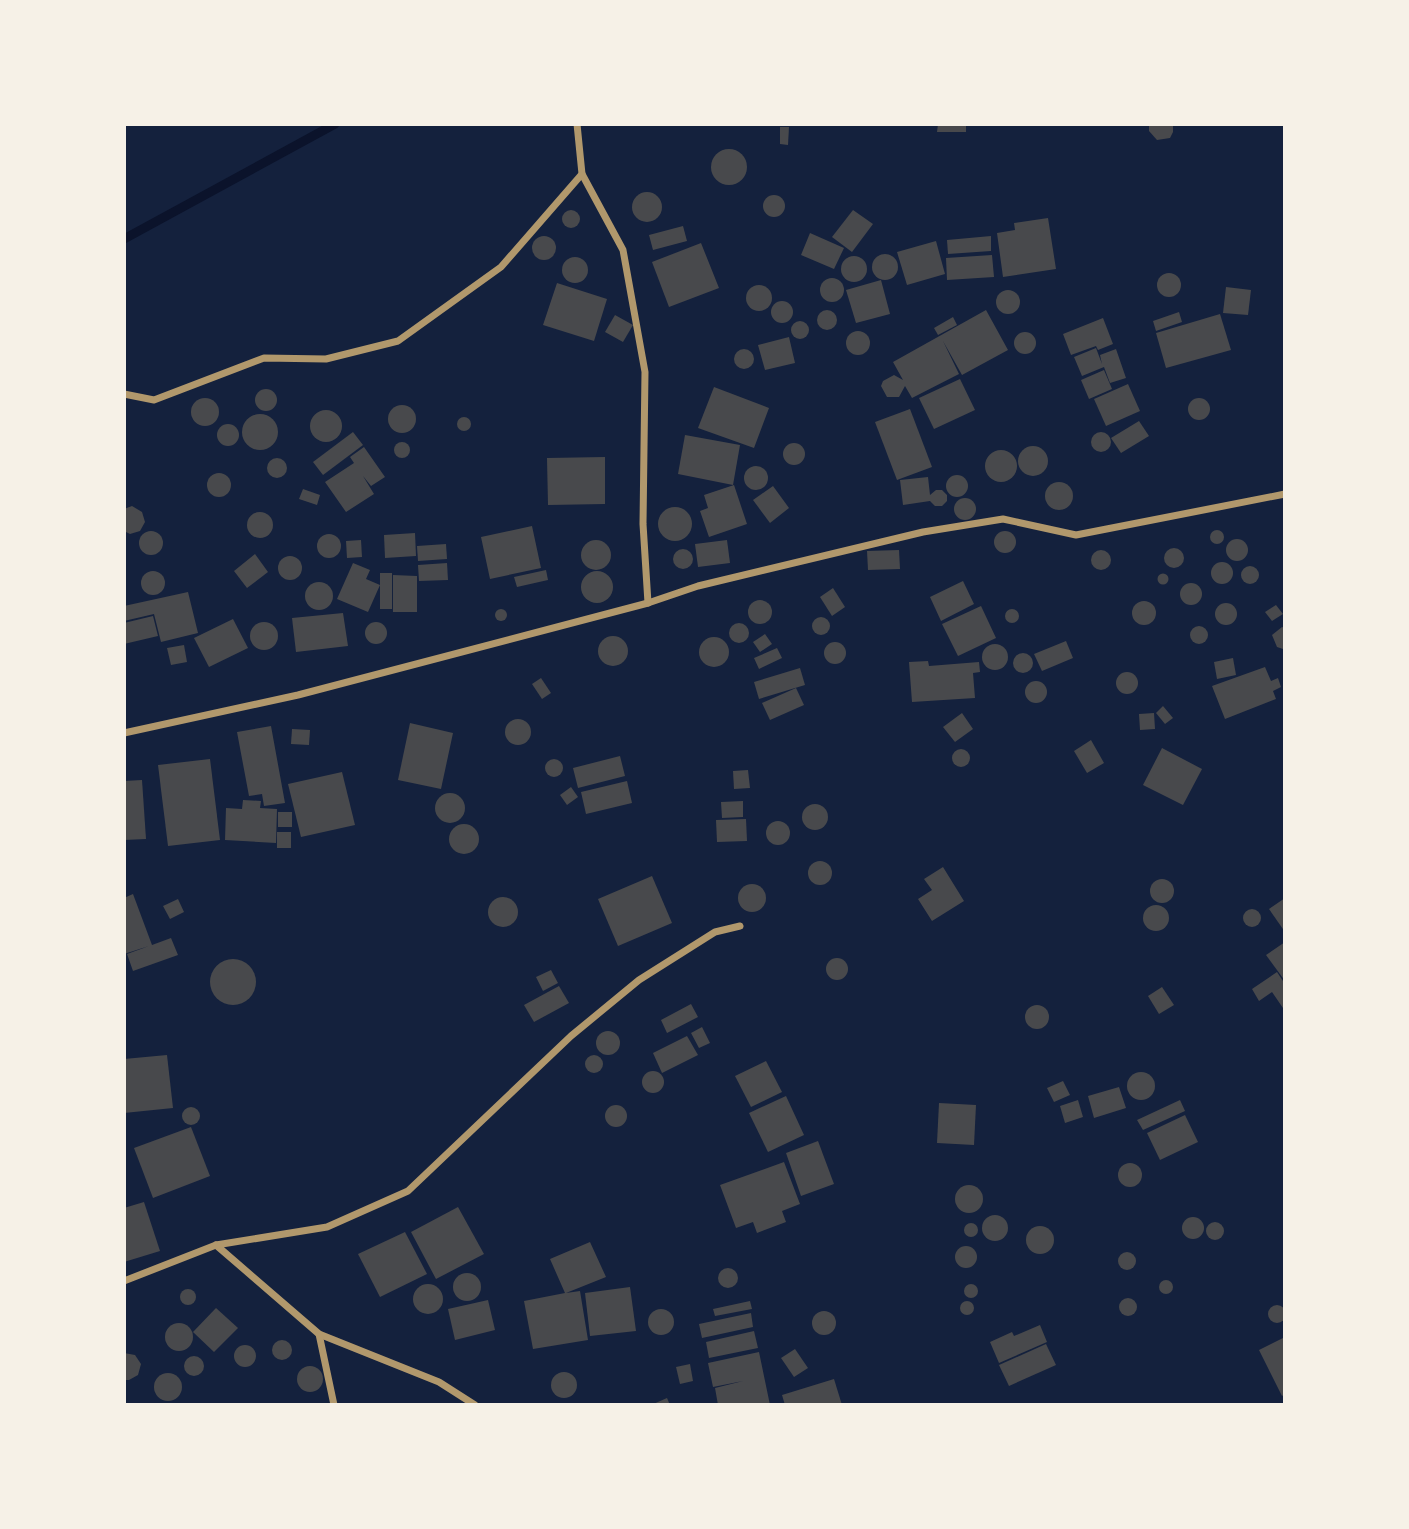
<svg xmlns="http://www.w3.org/2000/svg" width="1409" height="1529" font-family="'Exo 2',sans-serif">
<style>
.lines{fill:none;stroke-linecap:round;stroke-linejoin:round}
.stream{stroke:#0b132b;stroke-width:9}
.building{fill:#48494c}
.minor{stroke:#b1986c;stroke-width:7}
</style>
<rect width="100%" height="100%" fill="#14213d"/>
<g class="lines">
<path class="stream" d="M124,239L335,124"/>
</g>
<g class="building">
<path d="M938,124H966V132H937Z"/>
<path d="M1149,124H1173V132L1170,138L1157,140L1149,131Z"/>
<path d="M780,127H789L788,145L780,144Z"/>
<circle cx="729" cy="167" r="18"/>
<circle cx="647" cy="207" r="15"/>
<circle cx="774" cy="206" r="11"/>
<circle cx="571" cy="219" r="9"/>
<path d="M853,210L873,224L852,252L832,237Z"/>
<path d="M1048,218L1056,269L1003,277L997,233L1015,230L1014,223Z"/>
<path d="M683,226L687,241L653,250L649,235Z"/>
<path d="M810,233L844,248L834,269L801,255Z"/>
<path d="M991,236V251L948,254L947,240Z"/>
<circle cx="544" cy="248" r="12"/>
<path d="M936,241L945,274L907,285L897,252Z"/>
<path d="M701,243L719,288L669,307L652,262Z"/>
<circle cx="885" cy="267" r="13"/>
<path d="M992,255L994,277L947,280L946,258Z"/>
<circle cx="854" cy="269" r="13"/>
<circle cx="575" cy="270" r="13"/>
<circle cx="1169" cy="285" r="12"/>
<circle cx="832" cy="290" r="12"/>
<path d="M881,280L890,314L856,323L846,290Z"/>
<path d="M557,283L607,299L594,341L543,325Z"/>
<circle cx="759" cy="298" r="13"/>
<path d="M1226,287L1251,290L1248,315L1223,313Z"/>
<circle cx="1008" cy="302" r="12"/>
<circle cx="782" cy="312" r="11"/>
<path d="M986,310L1008,350L962,375L943,341L959,374L912,398L905,386L899,397H887L881,386L883,381L894,375L903,380L893,362Z"/>
<circle cx="827" cy="320" r="10"/>
<path d="M1179,312L1182,322L1156,331L1153,321Z"/>
<path d="M1220,314L1231,350L1166,368L1156,333Z"/>
<path d="M615,315L633,325L623,342L605,332Z"/>
<path d="M953,317L957,325L938,335L934,328Z"/>
<path d="M1103,318L1113,344L1098,350L1096,346L1071,355L1063,334Z"/>
<circle cx="800" cy="330" r="9"/>
<circle cx="858" cy="343" r="12"/>
<circle cx="1025" cy="343" r="11"/>
<path d="M789,337L795,363L765,370L758,345Z"/>
<path d="M1096,348L1102,364L1100,355L1116,349L1126,378L1110,383L1104,367L1082,376L1074,357Z"/>
<circle cx="744" cy="359" r="10"/>
<path d="M1104,370L1112,389L1089,399L1081,380Z"/>
<path d="M960,379L975,410L934,429L919,398Z"/>
<path d="M1128,384L1140,411L1106,426L1094,399Z"/>
<path d="M714,387L769,408L754,448L698,428Z"/>
<circle cx="266" cy="400" r="11"/>
<circle cx="205" cy="412" r="14"/>
<circle cx="1199" cy="409" r="11"/>
<circle cx="402" cy="419" r="14"/>
<path d="M910,409L932,467L897,480L875,422Z"/>
<circle cx="326" cy="426" r="16"/>
<circle cx="260" cy="432" r="18"/>
<circle cx="464" cy="424" r="7"/>
<path d="M1139,421L1149,436L1121,453L1111,438Z"/>
<circle cx="228" cy="435" r="11"/>
<path d="M353,432L363,445L323,475L313,462Z"/>
<circle cx="1101" cy="442" r="10"/>
<path d="M685,435L740,445L733,485L678,474Z"/>
<circle cx="402" cy="450" r="8"/>
<circle cx="794" cy="454" r="11"/>
<circle cx="1033" cy="461" r="15"/>
<path d="M364,447L385,477L371,486L363,476L374,494L346,512L325,482L354,463L350,457Z"/>
<circle cx="1001" cy="466" r="16"/>
<path d="M605,457V504L548,505L547,458Z"/>
<circle cx="277" cy="468" r="10"/>
<circle cx="756" cy="478" r="12"/>
<circle cx="219" cy="485" r="12"/>
<circle cx="957" cy="486" r="11"/>
<path d="M928,477L930,495L936,490H942L947,495V501L942,506H935L930,501L903,505L900,480Z"/>
<circle cx="1059" cy="496" r="14"/>
<path d="M734,485L747,524L709,537L700,511L708,508L704,495Z"/>
<path d="M773,486L789,508L770,523L753,500Z"/>
<path d="M303,489L320,495L317,505L299,499Z"/>
<circle cx="965" cy="509" r="11"/>
<path d="M132,506L142,512L145,522L140,531L130,534L124,531V509Z"/>
<circle cx="675" cy="524" r="17"/>
<circle cx="260" cy="525" r="13"/>
<path d="M532,526L541,568L490,579L481,537Z"/>
<circle cx="1217" cy="537" r="7"/>
<circle cx="151" cy="543" r="12"/>
<circle cx="1005" cy="542" r="11"/>
<path d="M415,533L416,556L385,558L384,535Z"/>
<circle cx="329" cy="546" r="12"/>
<circle cx="1237" cy="550" r="11"/>
<circle cx="596" cy="555" r="15"/>
<path d="M361,540L362,557L347,558L346,541Z"/>
<path d="M727,540L730,563L698,567L695,544Z"/>
<path d="M446,544L447,559L418,561L417,546Z"/>
<circle cx="1174" cy="558" r="10"/>
<circle cx="683" cy="559" r="10"/>
<circle cx="1101" cy="560" r="10"/>
<path d="M899,550L900,569L868,570L867,551Z"/>
<path d="M255,554L268,572L247,588L234,571Z"/>
<circle cx="290" cy="568" r="12"/>
<circle cx="1222" cy="573" r="11"/>
<path d="M353,563L370,570L366,579L380,585L368,612L337,599Z"/>
<path d="M447,563L448,580L419,581L418,565Z"/>
<circle cx="1250" cy="575" r="9"/>
<path d="M546,570L548,580L517,587L514,577Z"/>
<circle cx="153" cy="583" r="12"/>
<circle cx="597" cy="587" r="16"/>
<rect x="380" y="573" width="12" height="36"/>
<circle cx="1163" cy="579" r="5.5"/>
<path d="M393,575L417,576V612H393Z"/>
<path d="M963,581L974,604L941,621L930,597Z"/>
<circle cx="319" cy="596" r="14"/>
<circle cx="1191" cy="594" r="11"/>
<path d="M833,588L845,607L832,616L820,597Z"/>
<path d="M188,592L198,633L161,642L154,614L124,621V606Z"/>
<circle cx="760" cy="612" r="12"/>
<circle cx="1144" cy="613" r="12"/>
<circle cx="1226" cy="614" r="11"/>
<path d="M1276,605L1283,614L1272,621L1265,612Z"/>
<path d="M981,606L996,638L958,656L942,624Z"/>
<circle cx="501" cy="615" r="6"/>
<circle cx="1012" cy="616" r="7"/>
<path d="M343,613L348,646L296,652L292,618Z"/>
<path d="M153,616L158,636L124,644V623Z"/>
<circle cx="821" cy="626" r="9"/>
<path d="M233,619L248,648L209,667L194,638Z"/>
<circle cx="376" cy="633" r="11"/>
<circle cx="264" cy="636" r="14"/>
<circle cx="739" cy="633" r="10"/>
<circle cx="1199" cy="635" r="9"/>
<path d="M1282,627L1285,628L1283,649L1277,647L1272,635Z"/>
<path d="M765,634L772,644L760,652L753,642Z"/>
<circle cx="613" cy="651" r="15"/>
<circle cx="714" cy="652" r="15"/>
<path d="M1066,641L1073,658L1042,671L1034,654Z"/>
<circle cx="835" cy="653" r="11"/>
<circle cx="995" cy="657" r="13"/>
<path d="M184,645L187,662L171,665L167,648Z"/>
<path d="M777,648L782,658L759,669L754,658Z"/>
<circle cx="1023" cy="663" r="10"/>
<path d="M1233,658L1236,675L1217,679L1214,662Z"/>
<path d="M928,661L929,666L979,662L980,672L973,673L975,698L912,702L909,662Z"/>
<path d="M1265,667L1271,681L1278,678L1281,687L1273,691L1276,699L1225,719L1212,686Z"/>
<path d="M800,668L805,685L759,699L754,682Z"/>
<circle cx="1127" cy="683" r="11"/>
<path d="M541,678L551,693L542,699L532,684Z"/>
<circle cx="1036" cy="692" r="11"/>
<path d="M796,688L804,705L770,720L762,703Z"/>
<path d="M1163,706L1173,718L1165,724L1156,713Z"/>
<path d="M962,713L973,729L955,742L943,727Z"/>
<path d="M1154,713L1155,729L1140,730L1139,714Z"/>
<circle cx="518" cy="732" r="13"/>
<path d="M410,723L453,733L441,789L398,780Z"/>
<path d="M271,726L285,803L264,806L262,794L249,796L237,732Z"/>
<path d="M292,729L310,730L309,745L291,744Z"/>
<path d="M1091,740L1104,763L1087,773L1074,751Z"/>
<path d="M1162,748L1202,769L1183,805L1143,785Z"/>
<circle cx="961" cy="758" r="9"/>
<path d="M620,756L625,776L578,788L573,768Z"/>
<circle cx="554" cy="768" r="9"/>
<path d="M210,759L220,840L168,846L158,765Z"/>
<path d="M748,770L750,788L734,789L733,771Z"/>
<path d="M342,772L355,825L301,837L288,784Z"/>
<path d="M142,780L146,839L124,840V781Z"/>
<path d="M627,781L632,803L586,814L581,792Z"/>
<path d="M571,787L578,797L567,805L560,795Z"/>
<circle cx="450" cy="808" r="15"/>
<path d="M243,800L261,801L260,808L277,809L276,843L225,840L226,808L242,809Z"/>
<path d="M743,801V817L722,818L721,802Z"/>
<circle cx="815" cy="817" r="13"/>
<rect x="278" y="812" width="14" height="15"/>
<path d="M746,819L747,841L717,842L716,820Z"/>
<circle cx="778" cy="833" r="12"/>
<circle cx="464" cy="839" r="15"/>
<rect x="277" y="832" width="14" height="16"/>
<circle cx="820" cy="873" r="12"/>
<path d="M943,867L964,901L932,921L918,899L932,890L924,879Z"/>
<path d="M652,876L672,923L618,946L598,899Z"/>
<circle cx="1162" cy="891" r="12"/>
<circle cx="752" cy="898" r="14"/>
<path d="M133,894L152,945L171,938L178,955L133,971L127,954L149,946L124,954V898Z"/>
<circle cx="503" cy="912" r="15"/>
<path d="M1285,898V932L1269,909Z"/>
<path d="M178,899L184,912L170,919L163,906Z"/>
<circle cx="1156" cy="918" r="13"/>
<circle cx="1252" cy="918" r="9"/>
<path d="M1285,942V981L1266,955Z"/>
<circle cx="837" cy="969" r="11"/>
<circle cx="233" cy="982" r="23"/>
<path d="M551,970L558,983L543,991L536,977Z"/>
<path d="M1277,972L1285,984V1011L1272,992L1259,1001L1252,989Z"/>
<path d="M559,986L569,1003L534,1022L524,1005Z"/>
<path d="M1162,987L1174,1005L1159,1014L1148,996Z"/>
<path d="M691,1004L698,1017L667,1033L661,1020Z"/>
<circle cx="1037" cy="1017" r="12"/>
<path d="M702,1027L710,1043L699,1048L691,1033Z"/>
<circle cx="608" cy="1043" r="12"/>
<path d="M687,1036L698,1055L662,1073L653,1053Z"/>
<circle cx="594" cy="1064" r="9"/>
<path d="M167,1055L173,1108L124,1113V1059Z"/>
<path d="M766,1061L782,1092L751,1107L735,1076Z"/>
<circle cx="653" cy="1082" r="11"/>
<circle cx="1141" cy="1086" r="14"/>
<path d="M1063,1081L1070,1095L1054,1102L1047,1088Z"/>
<path d="M1119,1087L1126,1108L1094,1118L1088,1096Z"/>
<path d="M786,1096L804,1135L768,1152L749,1113Z"/>
<path d="M1078,1100L1083,1117L1065,1123L1060,1106Z"/>
<path d="M1180,1100L1185,1111L1143,1130L1137,1120Z"/>
<path d="M939,1103L976,1105L974,1145L937,1143Z"/>
<circle cx="616" cy="1116" r="11"/>
<circle cx="191" cy="1116" r="9"/>
<path d="M1185,1115L1198,1142L1160,1160L1147,1133Z"/>
<path d="M191,1127L210,1176L153,1198L134,1148Z"/>
<path d="M818,1141L834,1184L801,1196L786,1153Z"/>
<path d="M784,1162L800,1204L782,1211L786,1222L757,1233L753,1222L736,1228L720,1185Z"/>
<circle cx="1130" cy="1175" r="12"/>
<circle cx="969" cy="1199" r="14"/>
<path d="M144,1202L160,1251L124,1262V1208Z"/>
<path d="M458,1207L484,1254L436,1279L411,1232Z"/>
<circle cx="995" cy="1228" r="13"/>
<circle cx="1193" cy="1228" r="11"/>
<circle cx="1215" cy="1231" r="9"/>
<circle cx="971" cy="1230" r="7"/>
<circle cx="1040" cy="1240" r="14"/>
<path d="M405,1232L427,1274L380,1297L358,1254Z"/>
<path d="M590,1242L606,1277L566,1293L580,1291L588,1340L533,1349L524,1301L565,1293L550,1259Z"/>
<circle cx="966" cy="1257" r="11"/>
<circle cx="1127" cy="1261" r="9"/>
<circle cx="728" cy="1278" r="10"/>
<circle cx="467" cy="1287" r="14"/>
<circle cx="1166" cy="1287" r="7"/>
<circle cx="971" cy="1291" r="7"/>
<circle cx="428" cy="1299" r="15"/>
<path d="M630,1287L636,1331L590,1336L585,1293Z"/>
<circle cx="188" cy="1297" r="8"/>
<circle cx="1128" cy="1307" r="9"/>
<path d="M488,1300L495,1330L455,1340L448,1309Z"/>
<path d="M750,1301L752,1309L715,1316L713,1309Z"/>
<circle cx="967" cy="1308" r="7"/>
<circle cx="1277" cy="1314" r="9"/>
<path d="M216,1308L238,1328L214,1352L193,1332Z"/>
<circle cx="661" cy="1322" r="13"/>
<circle cx="824" cy="1323" r="12"/>
<path d="M751,1313L753,1327L702,1338L699,1324Z"/>
<circle cx="179" cy="1337" r="14"/>
<path d="M1040,1325L1047,1342L999,1363L990,1342L1012,1332L1014,1336Z"/>
<path d="M754,1331L758,1348L709,1358L706,1342Z"/>
<path d="M1285,1337V1394L1282,1396L1259,1350Z"/>
<circle cx="282" cy="1350" r="10"/>
<path d="M1046,1344L1056,1365L1009,1386L999,1365Z"/>
<circle cx="245" cy="1356" r="11"/>
<path d="M795,1349L808,1368L794,1377L781,1358Z"/>
<path d="M759,1352L770,1405H718L715,1388L743,1381L713,1387L708,1363Z"/>
<path d="M124,1353L135,1355L141,1364L138,1375L129,1380H124Z"/>
<circle cx="194" cy="1366" r="10"/>
<path d="M690,1364L693,1381L680,1384L676,1367Z"/>
<circle cx="310" cy="1379" r="13"/>
<circle cx="564" cy="1385" r="13"/>
<circle cx="168" cy="1387" r="14"/>
<path d="M834,1379L842,1405H785L782,1395Z"/>
<path d="M667,1398L670,1405H651Z"/>
</g>
<g class="lines">
<g class="minor">
<path d="M582,174L623,250L645,372L643,524L648,603"/>
<path d="M124,394L154,400L264,358L326,359L398,341L501,267L582,174L577,124"/>
<path d="M124,733L298,695L648,603L698,586L923,532L1003,519L1076,535L1285,494"/>
<path d="M216,1245L319,1334L439,1382L475,1405"/>
<path d="M124,1281L216,1245L327,1227L408,1191L571,1036L639,980L715,932L740,926"/>
<path d="M319,1334L334,1405"/>
</g>
</g>
<rect width="1409" height="1529" fill="none" stroke="#f6f1e7" stroke-width="252"/>
</svg>
